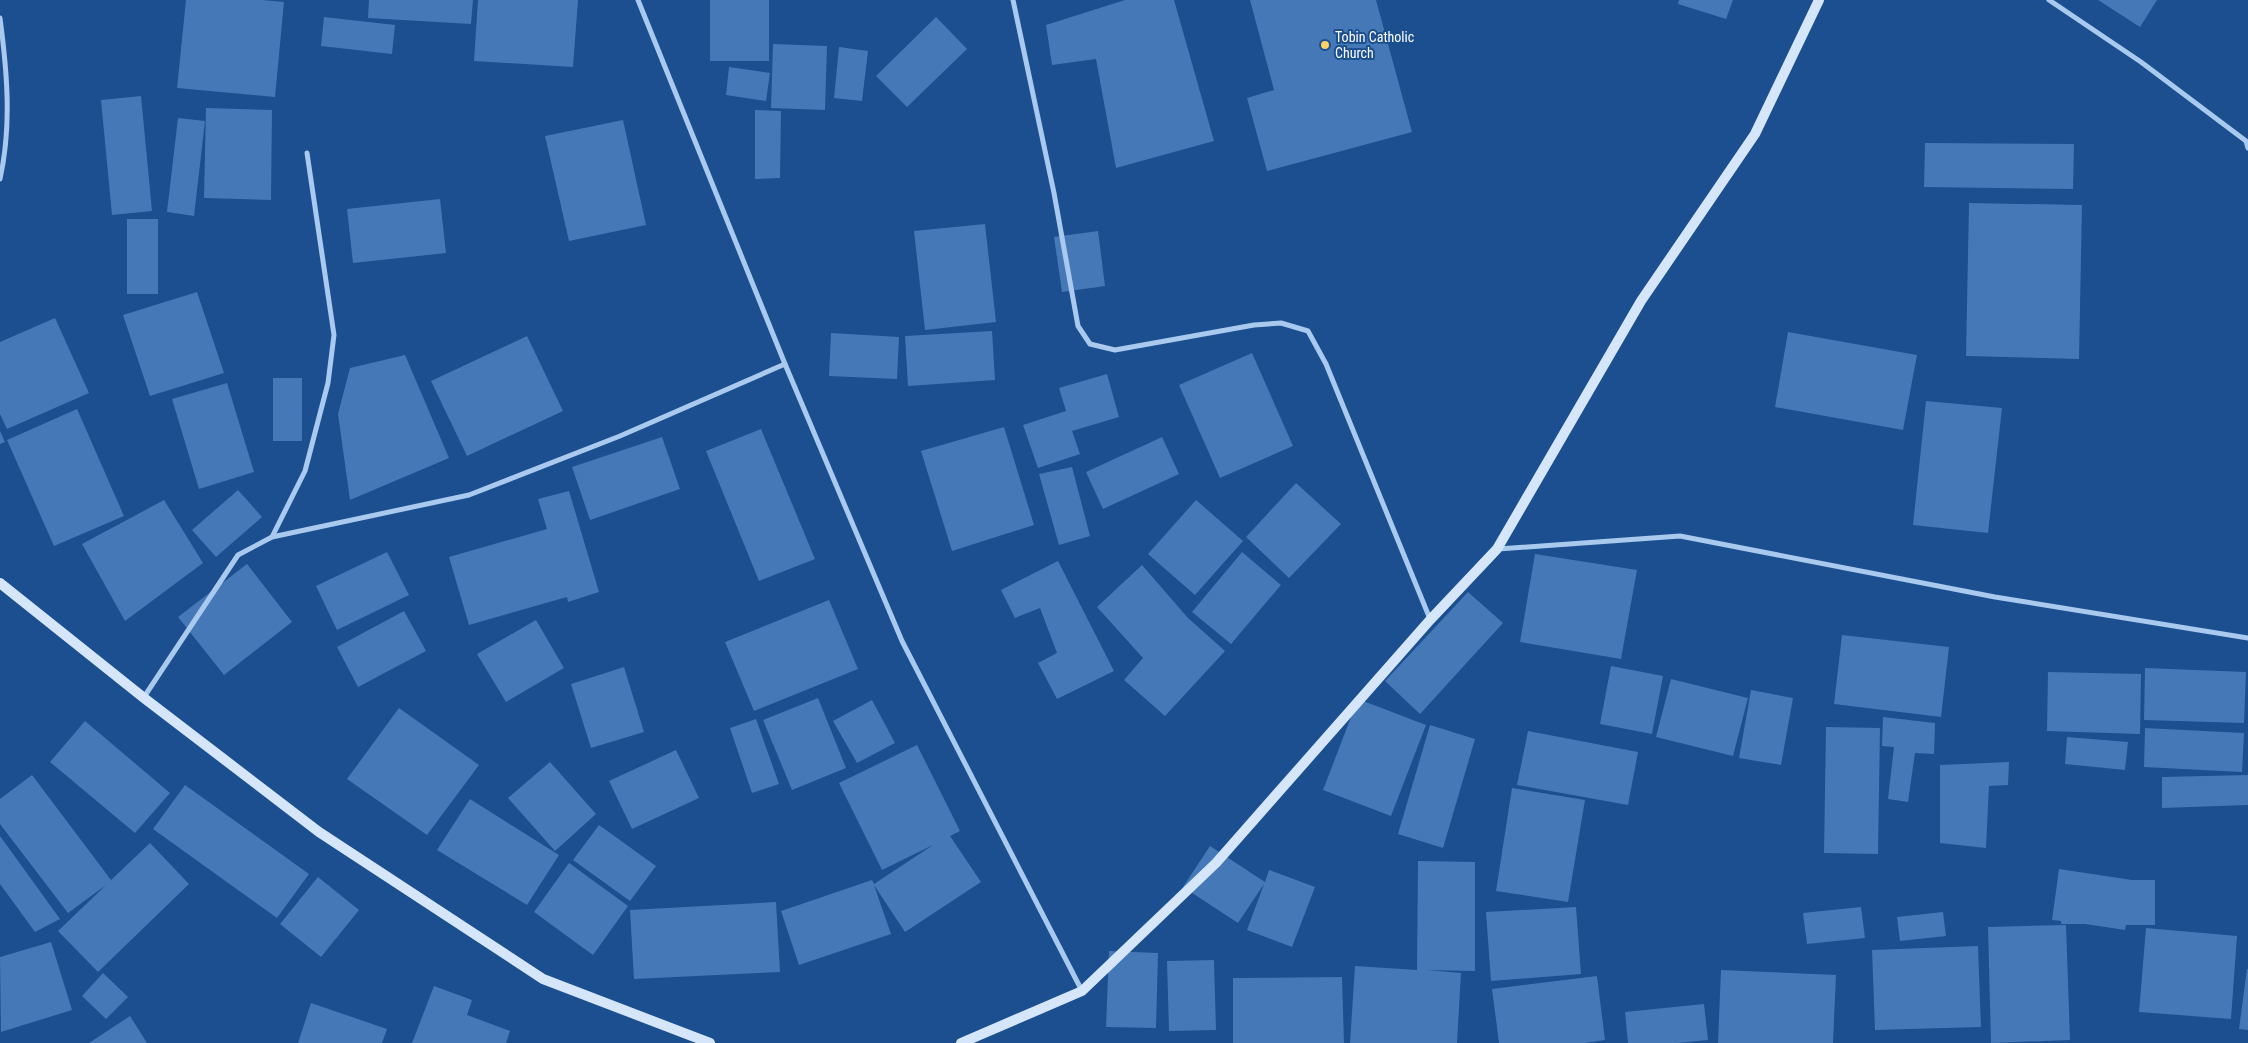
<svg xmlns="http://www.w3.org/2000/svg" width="2248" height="1043" font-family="'Roboto Condensed',sans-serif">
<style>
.building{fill:#4478b7}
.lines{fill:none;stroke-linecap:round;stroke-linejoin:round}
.street{stroke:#a9c9ee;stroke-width:5}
.secondary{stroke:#d6e6fa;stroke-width:10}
.poi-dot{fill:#ffd166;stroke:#1b4f8f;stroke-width:2}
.labels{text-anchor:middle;stroke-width:4;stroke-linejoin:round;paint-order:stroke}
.poi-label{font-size:14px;fill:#fff;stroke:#1b4f8f;text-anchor:start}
</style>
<rect width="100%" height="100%" fill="#1b4f8f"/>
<g class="building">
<path d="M186,0H262L284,2L275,97L177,88Z"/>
<path d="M369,0H473L471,24L368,18Z"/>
<path d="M478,0H578L573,67L474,61Z"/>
<rect x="710" y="0" width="59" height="61"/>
<path d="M1125,0H1174L1214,141L1116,168L1096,59L1052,65L1046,25Z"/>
<path d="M1250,0H1376L1412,132L1267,171L1247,98L1274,90Z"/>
<path d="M1679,0H1733L1726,19L1678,4Z"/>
<path d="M2098,0H2157L2140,27Z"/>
<path d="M324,17L395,25L392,54L321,46Z"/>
<path d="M936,17L967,49L907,107L876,76Z"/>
<path d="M773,44L827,46L825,110L771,108Z"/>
<path d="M839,47L868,51L862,101L834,98Z"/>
<path d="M729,67L770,73L766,101L726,95Z"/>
<path d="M141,96L152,211L112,215L101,100Z"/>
<path d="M206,108L272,110L271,200L204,198Z"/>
<path d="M755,110L781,111L780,178L755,179Z"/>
<path d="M178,118L205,121L194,216L167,212Z"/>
<path d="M623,120L646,225L569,241L545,136Z"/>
<path d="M1925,143L2074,144L2073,189L1924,187Z"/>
<path d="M440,199L446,253L353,263L347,209Z"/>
<path d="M1969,203L2082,205L2079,359L1966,356Z"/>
<rect x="127" y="219" width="31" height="75"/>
<path d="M985,224L996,322L925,330L914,231Z"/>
<path d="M1098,231L1105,286L1062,292L1054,237Z"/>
<path d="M197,292L224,373L150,396L123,315Z"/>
<path d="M55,318L89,393L7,429L0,414V342Z"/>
<path d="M992,331L995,380L908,386L905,336Z"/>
<path d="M1788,332L1917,355L1903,430L1775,407Z"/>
<path d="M831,333L899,337L897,379L829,376Z"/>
<path d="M527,336L563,411L467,456L431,381Z"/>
<path d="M1252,353L1293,446L1220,478L1179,385Z"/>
<path d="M405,355L449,458L350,500L338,414L350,368Z"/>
<path d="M1107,374L1119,417L1072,431L1080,454L1038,468L1023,425L1066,411L1059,388Z"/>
<rect x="273" y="378" width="29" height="63"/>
<path d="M227,383L254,472L199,489L172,399Z"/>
<path d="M1926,401L2002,408L1988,533L1913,525Z"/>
<path d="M77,409L124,516L54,546L7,440Z"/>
<path d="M1004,427L1034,525L952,551L921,451Z"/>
<path d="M761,429L815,559L759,581L706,451Z"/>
<path d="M0,431L5,442L0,444Z"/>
<path d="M662,437L680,489L590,520L572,467Z"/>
<path d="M1162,437L1179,474L1103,509L1086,472Z"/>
<path d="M1072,467L1090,536L1059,545L1039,474Z"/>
<path d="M1296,483L1341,524L1289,578L1246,537Z"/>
<path d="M238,490L262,517L216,557L192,530Z"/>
<path d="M569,491L599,592L568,602L567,597L469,625L449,557L547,529L538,499Z"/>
<path d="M164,500L203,563L125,621L82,544Z"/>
<path d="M1196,500L1243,541L1195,595L1148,554Z"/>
<path d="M387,552L409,595L337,630L316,586Z"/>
<path d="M1242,552L1281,585L1231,644L1192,612Z"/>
<path d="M1535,554L1637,570L1621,659L1520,642Z"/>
<path d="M1058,561L1114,671L1057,699L1038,663L1057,653L1040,608L1015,618L1001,590Z"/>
<path d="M247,564L292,622L224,675L178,617Z"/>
<path d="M1142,565L1188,618L1225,651L1165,716L1124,680L1143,658L1097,607Z"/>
<path d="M1468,592L1503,623L1420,714L1385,681Z"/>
<path d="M829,600L858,669L754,711L725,642Z"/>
<path d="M404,611L426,651L358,687L337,647Z"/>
<path d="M536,620L564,668L506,702L477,654Z"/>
<path d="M1842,635L1949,647L1941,717L1834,704Z"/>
<path d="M1611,666L1663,676L1652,734L1600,724Z"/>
<path d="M624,667L644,732L591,748L571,684Z"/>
<path d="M2145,668L2246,672L2244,723L2144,720Z"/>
<path d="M2048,672L2141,674L2140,734L2047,731Z"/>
<path d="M1671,679L1748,698L1733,756L1656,737Z"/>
<path d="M1751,690L1793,698L1781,765L1739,758Z"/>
<path d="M818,698L846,768L792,790L763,720Z"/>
<path d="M1358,699L1426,725L1391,816L1323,790Z"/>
<path d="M872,700L895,743L857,763L833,721Z"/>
<path d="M399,708L479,765L427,835L347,779Z"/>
<path d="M1883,717L1935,723L1934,754L1915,753L1908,802L1888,799L1894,747L1882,746Z"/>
<path d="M756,719L779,784L752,793L730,728Z"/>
<path d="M85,721L170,793L135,833L50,762Z"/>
<path d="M1430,725L1475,739L1443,848L1398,834Z"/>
<path d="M1826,727L1880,728L1878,854L1824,853Z"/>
<path d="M2145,728L2244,733L2242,772L2144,767Z"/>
<path d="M1528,731L1638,752L1628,805L1517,785Z"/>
<path d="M2067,737L2128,742L2125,770L2065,764Z"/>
<path d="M917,745L960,831L950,836L981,882L905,932L874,885L891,934L799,965L781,911L872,880L874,884L933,845L882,870L839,783Z"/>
<path d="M676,750L699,798L632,829L609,781Z"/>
<path d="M550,762L596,814L555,851L508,798Z"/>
<path d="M2009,762L2008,785L1989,786L1986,848L1940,843V765Z"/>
<path d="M32,775L111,880L150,843L189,884L98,972L58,931L106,885L68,913L0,824V799Z"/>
<path d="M2248,775V805L2162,808V777Z"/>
<path d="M185,785L309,874L277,918L153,829Z"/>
<path d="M1512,788L1585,800L1568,902L1496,891Z"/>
<path d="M470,799L559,855L527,905L437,850Z"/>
<path d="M599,825L656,866L630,901L573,860Z"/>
<path d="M0,836L60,919L35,932L0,884Z"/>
<path d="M1210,846L1265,882L1269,870L1315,887L1292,947L1247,930L1264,884L1238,923L1183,887Z"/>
<path d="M1418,861L1475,862V971L1427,970L1461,973L1457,1043H1350L1355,966L1417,970Z"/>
<path d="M569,863L628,906L593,955L534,912Z"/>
<path d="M2059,869L2132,880H2155V925H2126L2125,930L2085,924H2061V921L2052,920Z"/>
<path d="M318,877L359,910L321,957L280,924Z"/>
<path d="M776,902L780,972L634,979L630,910Z"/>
<path d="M1576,907L1581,974L1491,981L1486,912Z"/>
<path d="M1861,907L1865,938L1807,944L1803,913Z"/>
<path d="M1943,912L1946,936L1900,941L1897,917Z"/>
<path d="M2066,925L2070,1040L1991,1043L1988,927Z"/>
<path d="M2146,928L2237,936L2231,1019L2139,1012Z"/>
<path d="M51,942L72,1010L1,1032L0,957Z"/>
<path d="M1978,946L1981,1027L1875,1030L1872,950Z"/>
<path d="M1109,951L1158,953L1156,1028L1106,1027Z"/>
<path d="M1214,960L1216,1030L1169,1031L1167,961Z"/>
<path d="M2247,969H2248V1030L2239,1029Z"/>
<path d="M1721,970L1836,975L1833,1043H1718Z"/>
<path d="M103,973L128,997L106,1019L82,996Z"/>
<path d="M1597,976L1605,1040L1584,1043H1499L1492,989Z"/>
<path d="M1342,977L1344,1043H1233V978Z"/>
<path d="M434,986L472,1000L467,1015L510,1031L506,1043H412Z"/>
<path d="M311,1003L387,1029L382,1043H298Z"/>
<path d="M1704,1004L1708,1040L1677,1043H1628L1625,1012Z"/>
<path d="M130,1016L147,1043H89Z"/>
</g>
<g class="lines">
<g class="street">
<path d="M638,0L785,364L902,641L1082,991"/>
<path d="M1013,0L1054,193L1078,326L1090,344L1115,350L1254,325L1281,323L1308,331L1326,364L1430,619"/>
<path d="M2049,0L2141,62L2246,141L2248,148"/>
<path d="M0,18C7,71 12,125 0,179"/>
<path d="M272,537L305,471L328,383L334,335L307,153"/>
<path d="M1498,549L1680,536L1995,597L2248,638"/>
<path d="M144,697L238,555L272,537L469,495L620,436L785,364"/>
</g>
<g class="secondary">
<path d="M0,583L144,698L319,832L543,979L710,1043"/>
<path d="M961,1043L1082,991L1216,863L1430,620L1497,549L1641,301L1755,134L1819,0"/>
</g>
</g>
<circle class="poi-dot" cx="1325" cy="45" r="5"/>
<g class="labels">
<g class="poi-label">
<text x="1335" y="42">Tobin Catholic<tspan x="1335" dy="16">Church</tspan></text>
</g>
</g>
</svg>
